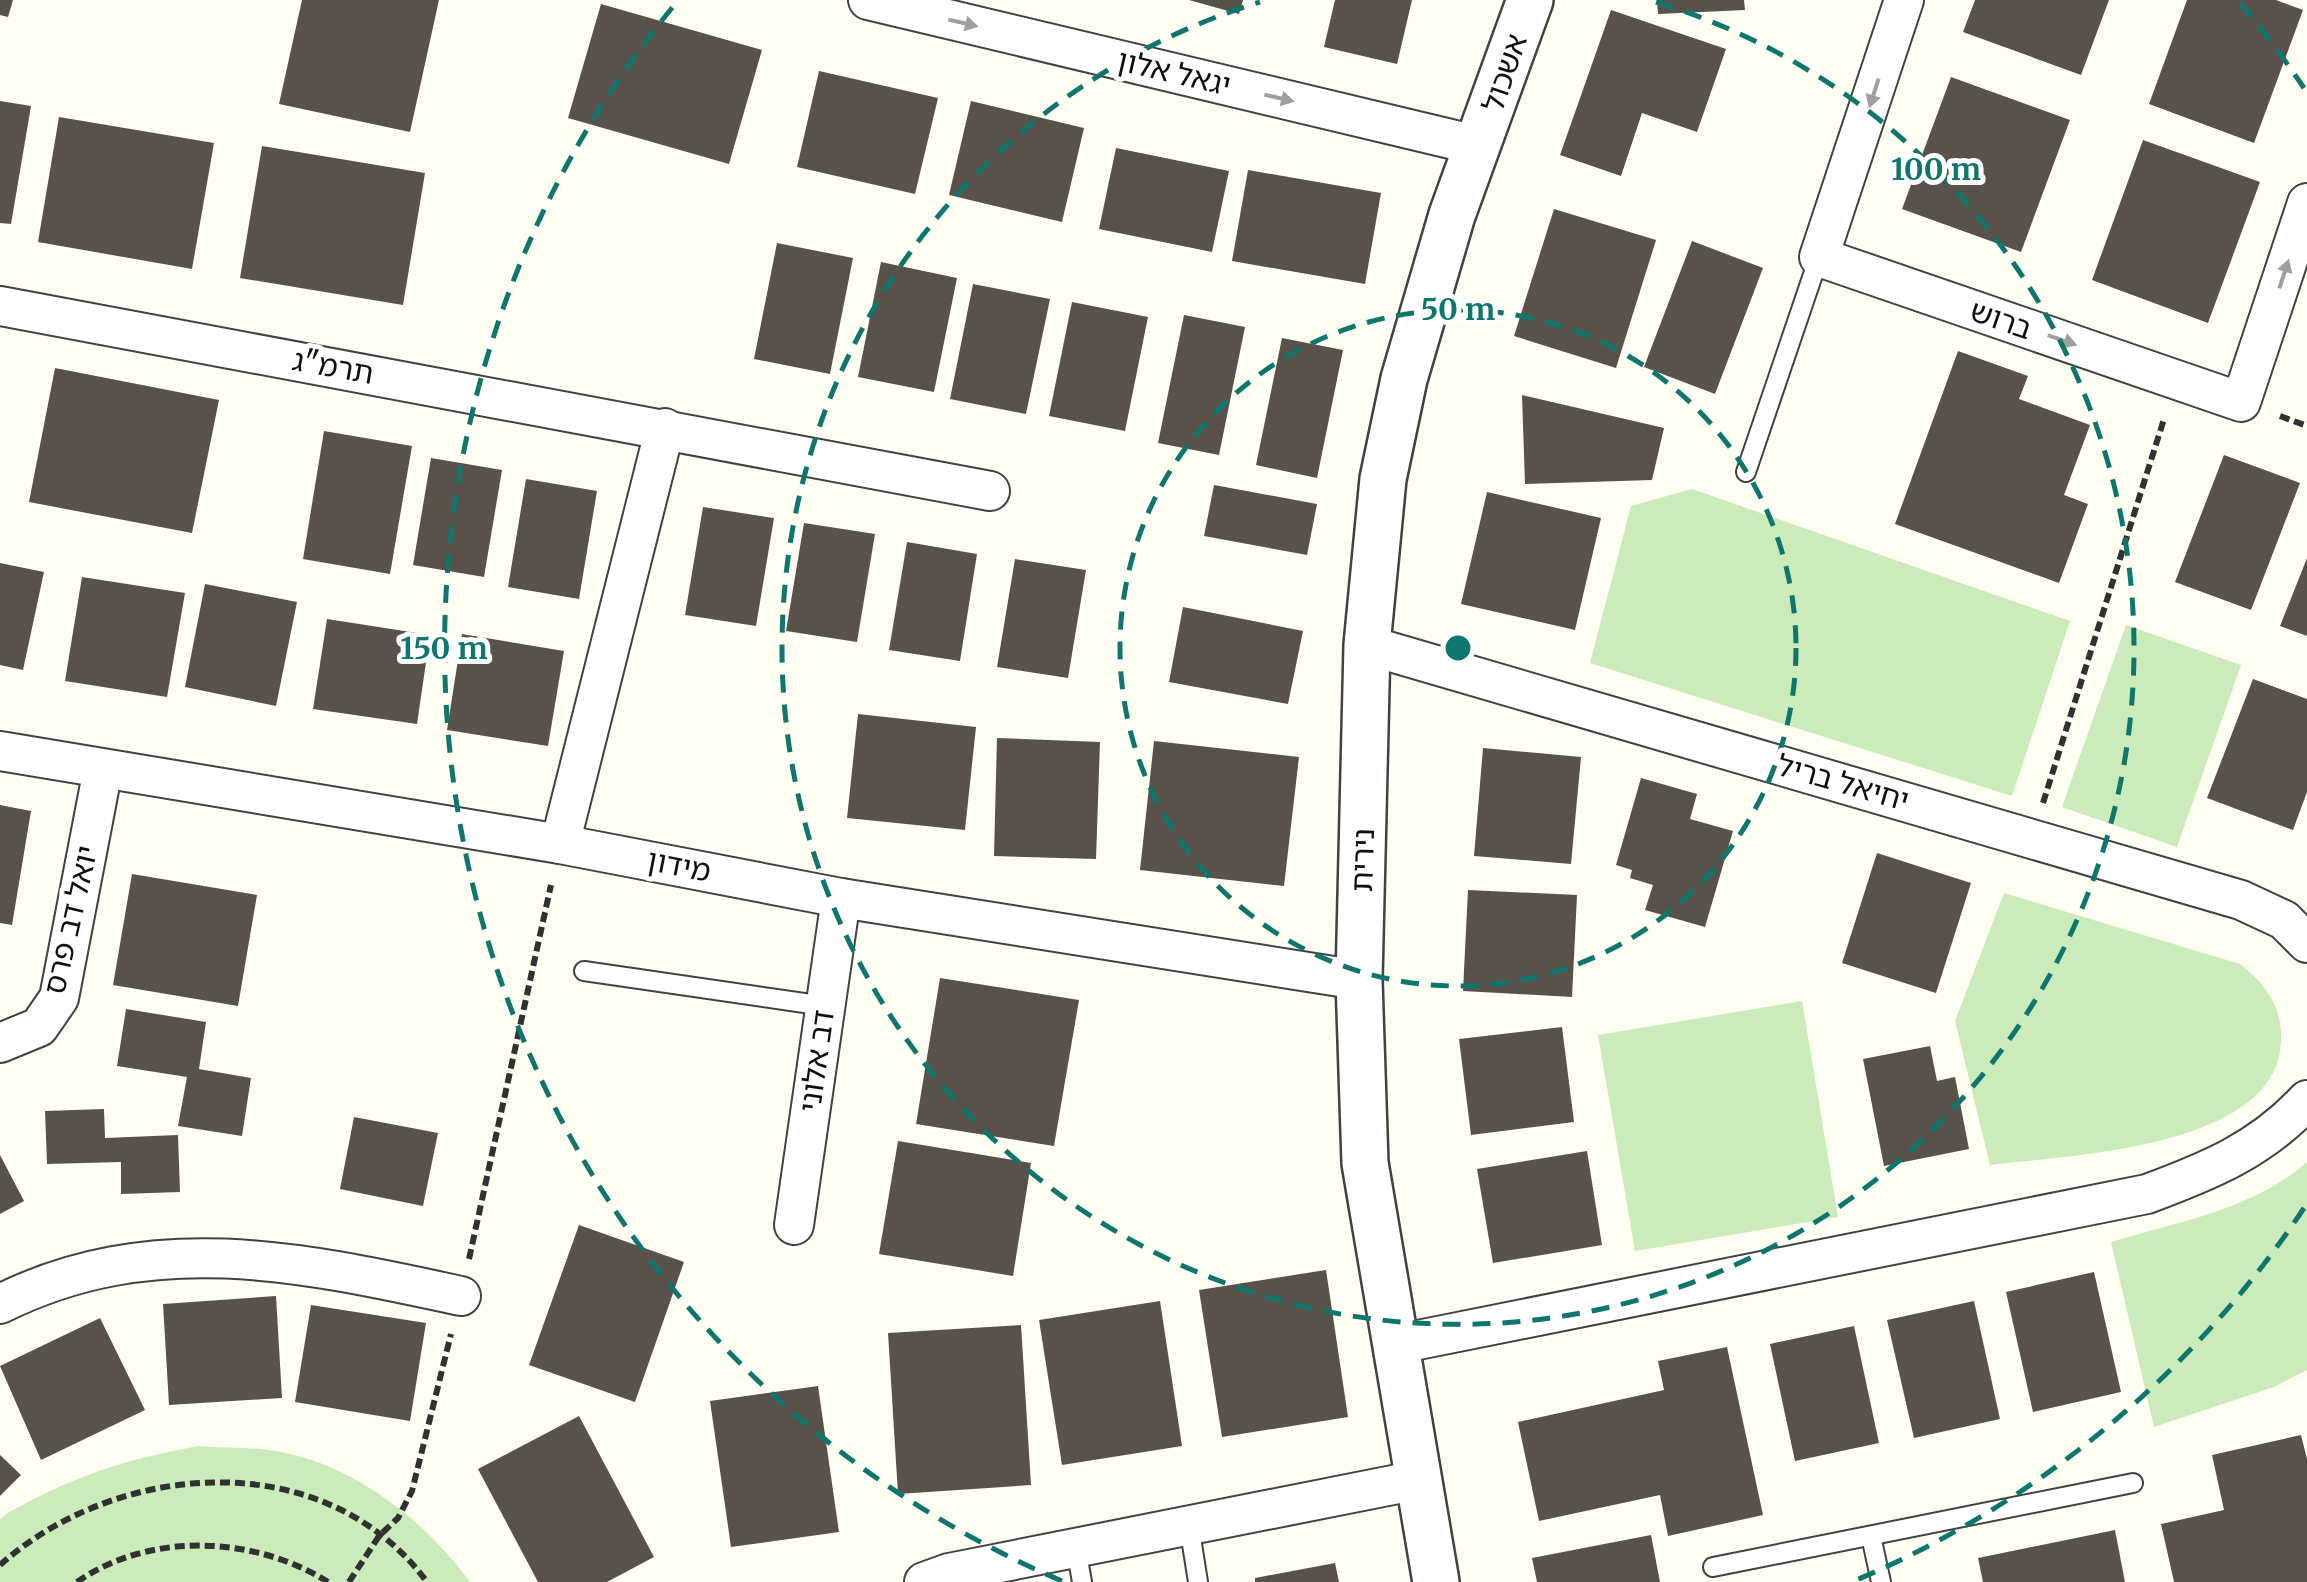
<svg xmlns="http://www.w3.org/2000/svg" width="2307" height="1582" font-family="Merriweather,'Noto Sans Hebrew',serif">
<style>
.green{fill:#ccebba}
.building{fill:#58524b}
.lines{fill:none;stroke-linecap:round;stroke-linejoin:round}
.service-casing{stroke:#424242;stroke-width:22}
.minor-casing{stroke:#424242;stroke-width:42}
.tertiary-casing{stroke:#424242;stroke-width:50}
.path{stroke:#313131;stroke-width:6;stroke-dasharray:10 5;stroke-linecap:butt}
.service{stroke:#fff;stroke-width:18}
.minor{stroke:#fff;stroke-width:38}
.tertiary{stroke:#fff;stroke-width:45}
.oneway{fill:#9f9f9f}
.ring{fill:none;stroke:#0f766e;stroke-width:5;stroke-dasharray:18 12}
.labels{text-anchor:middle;stroke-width:10;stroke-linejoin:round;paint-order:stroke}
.street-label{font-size:30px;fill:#0f0f0f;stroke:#fff}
.centre{fill:#0f766e;stroke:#fff;stroke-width:5}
.ring-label{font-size:30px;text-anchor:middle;font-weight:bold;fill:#0f766e;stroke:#fff;stroke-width:10;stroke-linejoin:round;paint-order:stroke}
</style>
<rect width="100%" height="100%" fill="#fffef2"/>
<g class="green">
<path d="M1692,489L2070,621L2012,796L1590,663L1631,506Z"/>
<path d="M2126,625L2241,665L2177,847L2062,807Z"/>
<path d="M2004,893L2240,964C2266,984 2283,1008 2281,1042C2276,1149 2068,1155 1990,1165L1955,1021Z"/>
<path d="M1802,1001L1838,1217L1635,1251L1598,1035Z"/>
<path d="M2307,1162V1370L2274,1387L2154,1427L2111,1242C2178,1222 2254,1209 2307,1162Z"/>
<path d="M199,1446C222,1448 245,1447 268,1450C349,1460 424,1519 470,1582H0V1519L6,1514C72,1477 124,1459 199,1446Z"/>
</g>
<g class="building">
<path d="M0,0H13L8,17L0,15Z"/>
<path d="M302,0H439L410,132L279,104Z"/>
<path d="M1189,0H1243L1239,14Z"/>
<path d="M1335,0H1412L1397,64L1324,47Z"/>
<path d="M1657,0H1744L1745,10L1658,14Z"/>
<path d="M1975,0H2109L2081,75L1963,32Z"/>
<path d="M2187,0H2276L2303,10L2254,143L2149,104Z"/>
<path d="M601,4L762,50L729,164L568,118Z"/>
<path d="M1611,10L1726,49L1697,132L1642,113L1621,176L1560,155Z"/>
<path d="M819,71L938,98L915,194L797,167Z"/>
<path d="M1951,77L2070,120L2021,252L1902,209Z"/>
<path d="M0,101L31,106L11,224L0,223Z"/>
<path d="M971,101L1084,128L1062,222L949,195Z"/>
<path d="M59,117L214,143L192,269L38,242Z"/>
<path d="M2143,140L2260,182L2208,323L2092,280Z"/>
<path d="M262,146L425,173L403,305L240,278Z"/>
<path d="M1116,148L1229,171L1212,252L1099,229Z"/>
<path d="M1248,170L1381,193L1365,284L1232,261Z"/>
<path d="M1554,209L1656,240L1616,368L1514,336Z"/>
<path d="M1692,241L1763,268L1715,394L1644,367Z"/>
<path d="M777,243L853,258L830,374L754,359Z"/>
<path d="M881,262L957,278L934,392L858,377Z"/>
<path d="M973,284L1050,299L1026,414L950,399Z"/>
<path d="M1072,302L1148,317L1125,431L1049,416Z"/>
<path d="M1184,315L1245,327L1219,455L1158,443Z"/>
<path d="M1282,338L1343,350L1317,478L1256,465Z"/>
<path d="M1958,351L2028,376L2019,399L2090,425L2064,495L2088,504L2059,583L1895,524Z"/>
<path d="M55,368L219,400L192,533L29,502Z"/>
<path d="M1522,395L1664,428L1652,480L1525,484Z"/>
<path d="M324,431L412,446L390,574L303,559Z"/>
<path d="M2224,455L2300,483L2251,610L2175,582Z"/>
<path d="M431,458L502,470L484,577L413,565Z"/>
<path d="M526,479L597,491L579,599L508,587Z"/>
<path d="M1214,485L1317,504L1307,555L1204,536Z"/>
<path d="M1487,492L1601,518L1575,630L1461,604Z"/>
<path d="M703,507L774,518L756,626L685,615Z"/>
<path d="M804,523L875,534L857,642L786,631Z"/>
<path d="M907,542L977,554L960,661L889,650Z"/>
<path d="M2307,558V636L2280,626Z"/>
<path d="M1015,559L1086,570L1068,678L997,667Z"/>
<path d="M0,563L44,572L23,670L0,665Z"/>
<path d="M82,577L185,593L167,697L65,681Z"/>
<path d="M205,584L297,602L276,706L185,687Z"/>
<path d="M1183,607L1303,631L1288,704L1169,682Z"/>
<path d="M327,619L430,635L417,724L313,709Z"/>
<path d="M462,634L564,651L548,746L447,730Z"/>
<path d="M2253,679L2307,699V792L2293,830L2207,798Z"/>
<path d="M858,714L976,727L965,830L847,818Z"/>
<path d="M997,738L1100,742L1096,859L994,856Z"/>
<path d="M1154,741L1299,757L1284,886L1140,870Z"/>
<path d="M1483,748L1581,757L1571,864L1474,856Z"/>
<path d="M1641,778L1697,794L1690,819L1733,831L1705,927L1645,910L1653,885L1630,878L1632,870L1616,865Z"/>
<path d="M0,805L31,811L12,925L0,923Z"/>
<path d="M1877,853L1971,883L1936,993L1842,963Z"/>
<path d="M132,874L257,895L238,1006L113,985Z"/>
<path d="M1468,890L1577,895L1572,997L1463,991Z"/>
<path d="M940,978L1079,1000L1054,1146L916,1124Z"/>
<path d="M126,1009L206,1022L199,1069L251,1078L242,1136L178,1126L187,1077L117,1066Z"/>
<path d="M1562,1027L1574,1122L1471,1135L1459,1039Z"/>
<path d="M1930,1046L1937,1081L1955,1077L1969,1149L1884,1166L1863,1059Z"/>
<path d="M104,1109L105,1138L178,1135L180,1192L121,1194V1162L47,1164L45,1111Z"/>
<path d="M354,1117L438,1133L423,1206L340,1189Z"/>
<path d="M898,1141L1031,1163L1013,1276L879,1254Z"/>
<path d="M1587,1151L1602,1245L1493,1263L1477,1169Z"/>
<path d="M0,1155L24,1201L0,1214Z"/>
<path d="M579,1225L684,1262L635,1402L529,1365Z"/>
<path d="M1326,1270L1348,1417L1222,1437L1199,1290Z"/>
<path d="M2094,1272L2121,1392L2033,1412L2006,1292Z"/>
<path d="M276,1296L282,1398L169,1405L163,1304Z"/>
<path d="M1160,1301L1182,1446L1062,1465L1039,1320Z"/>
<path d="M1974,1301L2000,1419L1914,1438L1887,1320Z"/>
<path d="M311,1305L426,1323L410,1421L295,1402Z"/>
<path d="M100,1318L145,1410L41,1460L0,1366Z"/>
<path d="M1021,1325L1031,1485L898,1494L888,1333Z"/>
<path d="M1854,1326L1879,1443L1795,1461L1770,1344Z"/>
<path d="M1727,1347L1763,1515L1668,1536L1660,1495L1539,1521L1518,1422L1664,1390L1658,1361Z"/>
<path d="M818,1386L839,1532L731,1547L710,1401Z"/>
<path d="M579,1416L654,1557L607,1582H538L478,1469Z"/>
<path d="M2301,1435L2307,1459V1582H2174L2161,1524L2224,1510L2212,1455Z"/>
<path d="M0,1455L21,1475L0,1496Z"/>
<path d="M2115,1530L2125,1582H1983L1978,1558Z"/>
<path d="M1651,1535L1660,1582H1537L1532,1558Z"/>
<path d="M1335,1563L1339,1582H1255V1578Z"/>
</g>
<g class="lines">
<g class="service-casing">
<g id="service">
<path d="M1746,472L1819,257"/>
<path d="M584,971L825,1006"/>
<path d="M1189,1525L1198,1582"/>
<path d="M1871,1536L1881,1582"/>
<path d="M1076,1548L1082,1582"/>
<path d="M1713,1567L2133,1483"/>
</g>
</g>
<g class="minor-casing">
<g id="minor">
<path d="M868,0L1480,146"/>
<path d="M1904,0L1819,257L2241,402L2307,203"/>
<path d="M0,306L990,491"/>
<path d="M1367,645L2241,900L2284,920L2307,943"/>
<path d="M0,751L560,844L841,898L1359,980"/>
<path d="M560,844L665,428"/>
<path d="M0,1043L39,1027L59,998L103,769"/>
<path d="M794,1225L841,898"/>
<path d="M0,1304C153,1228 303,1262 461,1296"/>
<path d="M1393,1345L2147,1194C2209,1171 2261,1150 2307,1100"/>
<path d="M924,1582L949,1573L1418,1480"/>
</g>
</g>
<g class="tertiary-casing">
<path id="tertiary" d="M1436,1582L1365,1163L1359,980L1367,645L1383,479L1404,379L1452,215L1530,0"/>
</g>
<g class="path">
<path d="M2280,416L2307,426"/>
<path d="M2043,803L2164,419"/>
<path d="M469,1259L551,885"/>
<path d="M0,1565C118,1460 325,1444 427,1582"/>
<path d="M77,1582C150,1531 255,1536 328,1582"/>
<path d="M349,1582L379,1536L398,1518L412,1491L451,1334"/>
</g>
<use href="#service" class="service"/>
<use href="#minor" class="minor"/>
<use href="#tertiary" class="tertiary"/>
</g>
<defs><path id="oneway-solid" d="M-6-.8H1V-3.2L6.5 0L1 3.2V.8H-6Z" transform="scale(2.5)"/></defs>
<g class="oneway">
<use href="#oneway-solid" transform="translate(963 23) rotate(13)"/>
<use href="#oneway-solid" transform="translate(1874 93) rotate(108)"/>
<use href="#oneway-solid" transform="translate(1279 98) rotate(13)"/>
<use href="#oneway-solid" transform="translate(2284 274) rotate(-72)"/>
<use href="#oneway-solid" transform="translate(2062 340) rotate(19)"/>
</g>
<g class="ring">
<circle cx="1458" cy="648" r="338"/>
<path d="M1656 2A676 676 0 1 1 1260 2"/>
<path d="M2304 1208A1014 1014 0 0 1 1854 1581M1062 1581A1014 1014 0 0 1 676 3M2240 3A1014 1014 0 0 1 2304 88"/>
</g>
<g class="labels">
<g class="street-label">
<text transform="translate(1174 73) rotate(13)" y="10">יגאל אלון</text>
<text transform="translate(1505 73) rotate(-71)" y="10">אשכול</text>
<text transform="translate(2001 320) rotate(19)" y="10">ברוש</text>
<text transform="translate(333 367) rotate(10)" y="10">תרמ"ג</text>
<text transform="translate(1843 783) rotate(16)" y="10">יחיאל בריל</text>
<text transform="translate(1363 860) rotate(-88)" y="10">נירית</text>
<text transform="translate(679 866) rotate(11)" y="10">מידון</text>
<text transform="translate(71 920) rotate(-77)" y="10">יואל דב פרס</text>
<text transform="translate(817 1061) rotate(-82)" y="10">דב אלוני</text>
</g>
</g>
<circle cx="1458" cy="648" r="15" class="centre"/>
<g class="ring-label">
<text x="1936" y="180">100 m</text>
<text x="1458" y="320">50 m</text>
<text x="444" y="659">150 m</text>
</g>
</svg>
